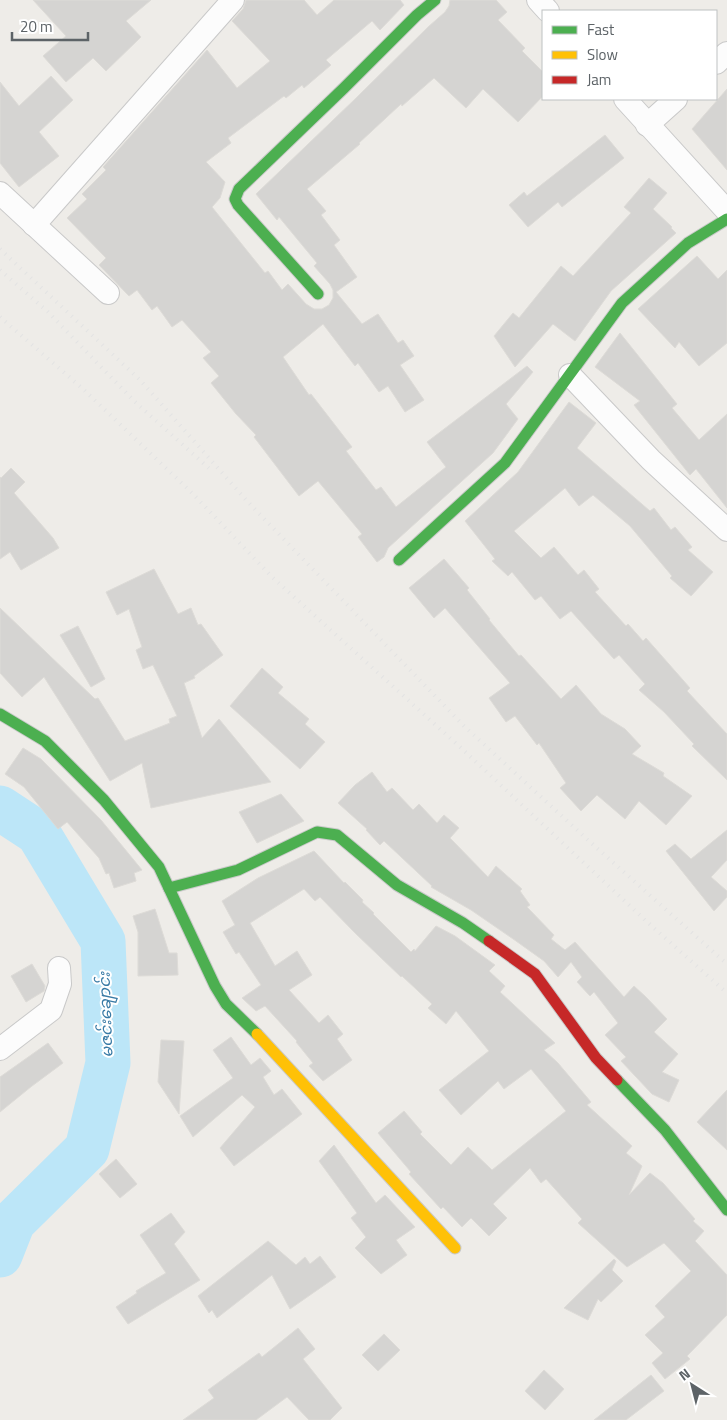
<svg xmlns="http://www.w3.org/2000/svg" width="727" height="1420" font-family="'Titillium Web','Noto Sans Myanmar',sans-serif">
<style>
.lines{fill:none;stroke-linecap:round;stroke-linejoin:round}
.river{stroke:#bce6f8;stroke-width:45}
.building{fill:#d5d4d2;stroke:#dddbd7}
.street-casing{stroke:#c9c9c9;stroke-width:24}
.fast-casing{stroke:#cacaca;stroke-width:13}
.slow-casing{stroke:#cacaca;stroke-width:13}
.jam-casing{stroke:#cacaca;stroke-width:13}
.street{stroke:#fcfcfc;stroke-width:22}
.fast{stroke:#4caf50;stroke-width:11}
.slow{stroke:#ffc107;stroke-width:11}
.jam{stroke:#c62828;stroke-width:11}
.rail{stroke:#e3e3e3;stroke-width:4;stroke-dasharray:1 6;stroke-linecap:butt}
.labels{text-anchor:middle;stroke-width:4;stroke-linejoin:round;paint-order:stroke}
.water-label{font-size:16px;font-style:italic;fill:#387aa5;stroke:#fff}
</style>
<rect width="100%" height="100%" fill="#eeece8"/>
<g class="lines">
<path class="river" d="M0,808L38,833L103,941L108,1063L87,1149L13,1222L0,1255"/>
</g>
<g class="building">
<path d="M33,0H151L126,21L141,37L106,71L93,58L66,82L43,56L66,36Z"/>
<path d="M246,0H304L317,15L334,0H400L404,5L380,30L372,21L326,60L331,65L304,88L302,85L286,98L284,96L228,138L231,143L206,162L225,182L220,198L212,207L265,273L268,271L282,290L288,284L306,304L314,309H322L329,305L333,298V290L330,284L314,266L317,263L279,217L277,220L256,194L355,99L428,27L445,12L449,6L450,0H496L507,12L498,20L525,48L522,51L543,72V96L518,122L483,89L466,108L434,78L402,106L401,104L359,143L360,144L307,189L326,211L321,215L340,240L334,245L357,277L336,292L362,324L378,314L398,343L403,340L414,356L400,365L424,400L405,412L388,386L379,392L358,363L355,366L323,324L283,357L309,395L311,394L352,447L346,451L376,490L381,487L396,507L446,467L427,442L527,366L533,372L506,404L518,419L493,453L388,548L384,557L377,562L358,537L362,534L318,481L299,496L254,437L256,435L236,414L211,383L219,376L203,358L211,352L182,320L172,327L157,306L152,310L137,290L129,296L99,265L106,258L67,218L87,199L82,194L106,170L103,167L207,50L237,88L270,61L232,21L243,9Z"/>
<path d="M51,76L73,100L39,132L59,156L19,187L0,163V82L19,106Z"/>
<path d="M727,89V170L692,129Z"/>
<path d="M605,135L624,158L562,207L558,202L528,227L509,205L524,192L527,196Z"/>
<path d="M649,178L667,193L653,209L672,227L671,228L676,233L611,291L575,341L553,324L515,367L494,336L513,313L519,318L561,266L573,276L631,213L624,207Z"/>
<path d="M697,256L718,279L727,270V343L699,366L679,342L675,348L638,309Z"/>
<path d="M620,333L677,404L672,408L699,440L727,414V508L696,469L690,475L634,405L640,401L595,367Z"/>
<path d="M569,402L596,423L577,448L650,511L654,508L671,530L675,527L692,547L688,550L713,572L691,596L670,578L672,576L630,526L593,495L579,506L565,488L514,531L541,558L554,547L578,575L584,570L599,589L595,592L626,626L628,624L643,641L646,638L690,688L687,691L727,734V780L692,746L694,744L664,712L639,690L645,684L619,655L614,659L571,611L560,619L541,596L535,600L512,572L508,576L492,561L495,559L465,521L518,472Z"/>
<path d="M11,468L25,482L14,493L53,538L59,548L21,570L10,552L0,559V477L1,478Z"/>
<path d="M444,559L469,588L467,590L490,619L489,620L519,656L521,655L561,699L576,685L601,714L625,729L641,746L632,754L664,773L663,776L692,796L666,825L639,801L625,819L597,795L581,811L560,788L566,783L539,743L537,745L515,716L506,722L489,698L510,683L445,608L434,618L409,588Z"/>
<path d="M154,569L178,614L191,608L198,625L201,624L223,655L194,676L195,678L184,683L202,738L219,719L271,782L151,808L142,763L110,781L44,677L22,697L0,673V608L95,699L98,698L125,741L170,723L169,719L177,716L153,665L143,669L136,650L142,647L129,609L117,615L106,592Z"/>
<path d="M78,626L105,679L91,687L60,635Z"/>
<path d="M262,668L283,687L278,693L309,719L305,724L325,742L300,769L230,706Z"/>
<path d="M23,748L41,759L101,820L142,870L134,873L136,881L114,888L109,873L106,874L99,858L67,822L58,829L24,787L5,774Z"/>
<path d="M372,772L387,792L392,788L413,810L419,804L437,823L444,815L459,828L450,838L488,877L496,866L522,889L520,891L530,905L527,907L554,935L551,939L565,950L575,942L624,997L634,986L646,997L667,1019L654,1032L678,1054L662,1072L679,1080L669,1102L652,1094L621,1061L626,1057L605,1035L618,1023L594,992L590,996L577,982L582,977L571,962L558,977L544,961L516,941L471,910L431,887L432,886L384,841L380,845L366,830L367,829L338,803L355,785Z"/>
<path d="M281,794L304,821L257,843L239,812Z"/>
<path d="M727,830V860L711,877L727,891V897L714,911L666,851L675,844L691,859Z"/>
<path d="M314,851L344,883L345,882L363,900L362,902L374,913L373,914L411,952L414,949L415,951L436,926L455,936L495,965L489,971L505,986L500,992L555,1043L544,1050L558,1063L591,1102L587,1105L632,1146L626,1153L642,1166L629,1195L650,1173L663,1183L695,1219L693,1221L704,1231L695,1241L727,1275V1315L687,1356L690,1359L665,1379L652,1363L663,1353L645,1335L665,1317L655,1306L691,1271L664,1243L627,1267L578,1223L582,1219L546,1179L541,1183L530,1168L493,1204L507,1218L489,1236L471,1218L462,1227L443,1207L441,1209L409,1174L411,1172L378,1133L404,1111L422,1132L420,1134L451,1165L468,1147L492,1170L566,1111L531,1069L504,1089L498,1081L461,1115L439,1090L489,1051L456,1011L446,1024L428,1008L432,1004L402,976L401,977L355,933L320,897L315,901L304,889L250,923L275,966L297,951L312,975L289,990L319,1023L328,1015L343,1034L337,1039L352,1060L323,1081L309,1066L313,1063L296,1042L297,1041L265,1006L256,1011L242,998L261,985L239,952L236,954L223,932L235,925L222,901L258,878Z"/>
<path d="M155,909L169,953H177L178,975L138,976V932L133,916Z"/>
<path d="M32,964L45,986L44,991L26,1002L11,976Z"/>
<path d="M231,1037L251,1065L260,1058L271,1071L263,1077L274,1095L282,1089L302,1114L234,1166L220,1148L255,1107L242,1095L193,1137L180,1116L233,1078L213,1050Z"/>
<path d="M161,1040L184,1041L179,1114L158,1082Z"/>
<path d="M48,1043L63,1063L32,1086L0,1112V1077Z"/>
<path d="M727,1090V1150L697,1122Z"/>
<path d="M334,1145L376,1203L385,1195L415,1227L396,1240L407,1255L381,1274L355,1248L366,1237L351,1218L357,1213L319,1161Z"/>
<path d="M116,1159L137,1184L120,1198L99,1174Z"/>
<path d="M171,1213L185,1232L174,1244L200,1280L128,1324L116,1307L137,1293L136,1291L166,1273L140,1235Z"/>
<path d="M268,1241L296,1265L305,1257L310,1264L320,1256L336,1277L290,1309L272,1275L217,1318L212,1310L209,1313L198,1296Z"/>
<path d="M614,1259L616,1261L612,1270L623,1281L601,1302L598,1299L588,1320L564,1308Z"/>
<path d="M298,1328L315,1349L303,1359L342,1408L330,1420H309L287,1397L256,1420H183L214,1398L208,1390L259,1353L262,1357Z"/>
<path d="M384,1334L400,1350L378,1371L362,1355Z"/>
<path d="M544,1370L564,1389L545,1410L525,1391Z"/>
<path d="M651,1375L664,1391L626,1420H594Z"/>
</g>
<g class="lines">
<g class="street-casing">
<g id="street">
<path d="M538,0L548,11"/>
<path d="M716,63L727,53"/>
<path d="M625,99L727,211"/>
<path d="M647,125L676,99"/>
<path d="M0,193L108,293"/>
<path d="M34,225L233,0"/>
<path d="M570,375L651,460L727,530"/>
<path d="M0,1049L51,1010L60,984L59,968"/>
</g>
</g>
<g class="fast-casing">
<g id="fast">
<path d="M318,294L238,205L235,199L239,189L344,88L417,15L435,0"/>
<path d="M399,560L505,463L622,303L688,243L727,219"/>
<path d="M0,714L45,741L104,800L159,867L215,986L226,1004L257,1034"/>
<path d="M169,888L238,870L317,832L337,835L397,885L463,923L489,941"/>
<path d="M617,1080L665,1130L727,1210"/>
</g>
</g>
<g class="slow-casing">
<path id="slow" d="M257,1034L455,1248"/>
</g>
<g class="jam-casing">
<path id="jam" d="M489,941L535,974L596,1058L617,1080"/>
</g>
<use href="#street" class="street"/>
<use href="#fast" class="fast"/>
<use href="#slow" class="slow"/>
<use href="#jam" class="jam"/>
<g class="rail">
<path d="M0,249L140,380L247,501L464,726L589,841L727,964"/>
<path d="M0,270L48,312L134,401L212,471"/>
<path d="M0,317L83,389L192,493L272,577L460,747L646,921L727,993"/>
</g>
</g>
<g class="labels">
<g class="water-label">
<text transform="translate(105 1015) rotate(-92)" y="6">မဇင်းချောင်း</text>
</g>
</g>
<rect x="542" y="10" width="175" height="90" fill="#ffffff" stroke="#bec1c2"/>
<rect x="552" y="26" width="25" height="8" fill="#4caf50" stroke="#bec1c2"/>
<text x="587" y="35" font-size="15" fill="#5d6367">Fast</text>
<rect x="552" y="51" width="25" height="8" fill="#ffc107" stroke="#bec1c2"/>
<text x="587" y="60" font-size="15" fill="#5d6367">Slow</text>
<rect x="552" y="76" width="25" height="8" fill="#c62828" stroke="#bec1c2"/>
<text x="587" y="85" font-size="15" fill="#5d6367">Jam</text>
<g transform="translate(692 1385) rotate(324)" stroke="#ffffff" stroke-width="4" paint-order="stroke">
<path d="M0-4L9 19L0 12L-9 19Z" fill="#5d6367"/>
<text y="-8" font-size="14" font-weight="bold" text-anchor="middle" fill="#5d6367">N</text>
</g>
<path d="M12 32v8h76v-8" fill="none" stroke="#5d6367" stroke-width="2.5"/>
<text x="20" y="32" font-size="15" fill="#5d6367" stroke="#ffffff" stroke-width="4" paint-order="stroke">20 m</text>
</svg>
